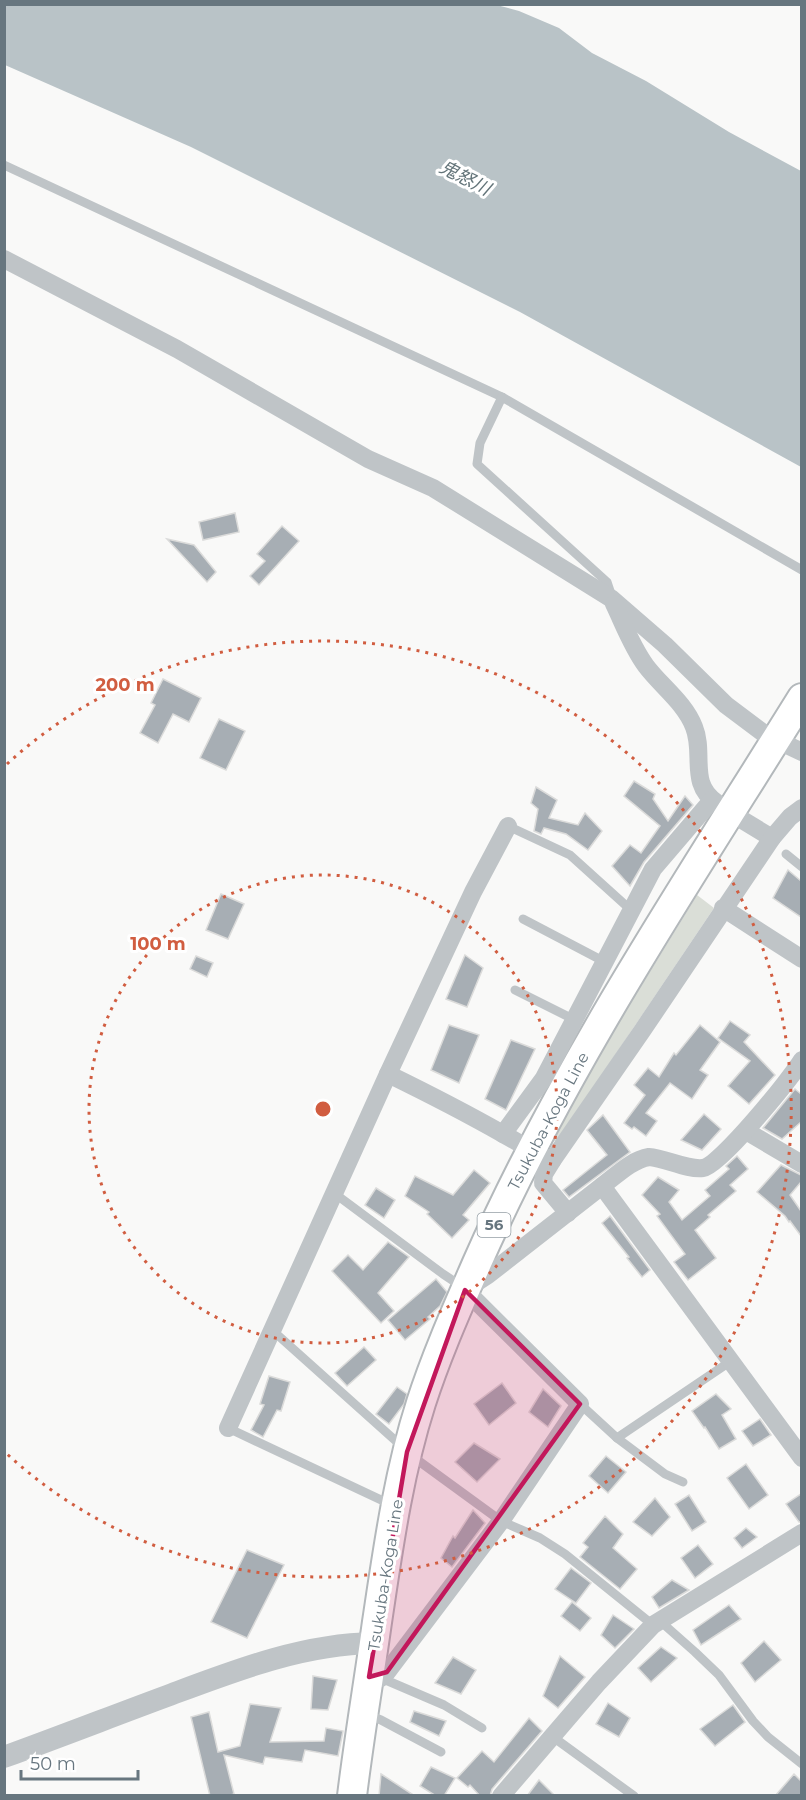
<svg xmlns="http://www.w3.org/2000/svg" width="806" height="1800" font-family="Montserrat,'Noto Sans JP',sans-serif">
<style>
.green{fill:#daded7}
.water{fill:#b9c3c7}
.building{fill:#a7aeb4;stroke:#dbdbda;stroke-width:1.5}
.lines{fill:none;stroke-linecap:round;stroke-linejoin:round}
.primary-casing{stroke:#b3b8bb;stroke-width:32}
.service{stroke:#bfc4c7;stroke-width:9}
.minor{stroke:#bfc4c7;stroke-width:18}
.tertiary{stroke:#bfc4c7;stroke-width:22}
.primary{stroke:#fff;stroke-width:28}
.marked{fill:#c2185b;fill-opacity:0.2;stroke:#c2185b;stroke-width:4.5;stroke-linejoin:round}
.ring{fill:none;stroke:#d15d40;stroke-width:3;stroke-dasharray:3 6}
.labels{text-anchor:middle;stroke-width:6;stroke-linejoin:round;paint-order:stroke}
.shield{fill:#fff;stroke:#959fa5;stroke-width:1.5}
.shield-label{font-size:15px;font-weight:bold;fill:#67767f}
.street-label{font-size:16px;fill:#67767f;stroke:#fff}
.water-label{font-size:18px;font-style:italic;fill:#637479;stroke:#fff}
.centre{fill:#d15d40;stroke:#fff;stroke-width:3}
.ring-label{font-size:18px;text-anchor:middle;font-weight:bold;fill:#d15d40;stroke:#fff;stroke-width:6;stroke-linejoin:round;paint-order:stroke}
</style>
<rect width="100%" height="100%" fill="#f9f9f8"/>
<path class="green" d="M697,895L714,908L556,1143L553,1139L595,1061Z"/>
<path class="water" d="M493,4L519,11L559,28L592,53L646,81L729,132L801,171V467L520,312L191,147L5,65V5Z"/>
<g class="building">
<path d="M235,513L239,532L203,540L199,522Z"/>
<path d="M282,526L299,541L259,585L250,576L265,561L257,554Z"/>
<path d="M167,539L194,545L216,572L207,582Z"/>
<path d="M163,679L201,698L189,722L173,714L158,743L140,733L155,705L151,703Z"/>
<path d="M219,719L245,731L226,770L200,758Z"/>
<path d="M634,781L655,794L653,799L668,821L685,796L693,805L644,862L630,886L612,866L630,845L641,853L660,826L624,796Z"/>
<path d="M536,787L557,800L549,818L578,825L585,813L602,831L588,850L566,834L544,828L541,834L534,831L538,809L531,803Z"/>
<path d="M788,870L801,881V917L773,898Z"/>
<path d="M221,894L244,904L228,939L206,930Z"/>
<path d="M465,955L483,968L467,1007L446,999Z"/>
<path d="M196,956L213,963L207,977L190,969Z"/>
<path d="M730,1021L750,1035L744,1042L775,1075L749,1104L728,1086L750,1061L718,1038Z"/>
<path d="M449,1025L479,1035L459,1083L431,1070Z"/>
<path d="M700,1025L720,1042L700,1070L708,1075L692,1099L670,1083L646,1113L657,1121L646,1136L634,1127L632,1129L624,1123L645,1095L634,1085L648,1068L659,1077L674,1053L676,1055Z"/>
<path d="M511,1040L535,1049L506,1110L485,1099Z"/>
<path d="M795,1089L801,1094V1122L782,1139L763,1128Z"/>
<path d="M704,1114L721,1129L702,1150L681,1140Z"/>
<path d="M603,1115L630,1152L569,1197L563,1190L607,1155L587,1130Z"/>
<path d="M737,1156L748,1169L730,1185L736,1191L708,1215L710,1217L695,1230L716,1258L688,1280L674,1262L685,1254L657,1216L660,1214L642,1195L658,1177L679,1190L669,1202L682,1220L710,1196L705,1190L729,1169L726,1166Z"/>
<path d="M781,1165L801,1175V1182L790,1195L801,1211V1236L790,1221L789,1222L785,1216L757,1192Z"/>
<path d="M474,1170L490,1183L463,1215L469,1220L452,1238L427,1214L429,1212L405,1196L415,1176L453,1195Z"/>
<path d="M376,1188L395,1200L384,1218L365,1205Z"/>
<path d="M610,1216L650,1270L642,1277L627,1258L629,1257L602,1223Z"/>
<path d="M388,1242L409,1257L378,1293L394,1311L381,1323L332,1271L348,1255L363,1270Z"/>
<path d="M436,1279L447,1292L440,1306L428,1317L430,1319L405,1340L388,1320Z"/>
<path d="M364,1347L376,1360L347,1386L335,1373Z"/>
<path d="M269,1376L290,1382L281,1411L277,1410L263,1437L251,1430L264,1405L260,1404Z"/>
<path d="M502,1383L516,1403L489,1425L474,1404Z"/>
<path d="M397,1387L407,1394L404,1404L389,1424L376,1414Z"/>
<path d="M543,1389L561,1406L548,1427L529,1412Z"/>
<path d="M716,1394L731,1409L722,1415L736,1439L719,1449L705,1427L704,1428L692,1411Z"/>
<path d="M760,1419L771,1435L753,1446L742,1431Z"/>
<path d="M474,1443L500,1459L477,1482L455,1462Z"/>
<path d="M606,1456L626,1472L608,1493L589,1476Z"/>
<path d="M746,1464L768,1495L749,1509L727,1478Z"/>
<path d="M801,1494V1522H799L786,1504Z"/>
<path d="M689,1495L706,1522L692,1531L675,1504Z"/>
<path d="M655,1498L670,1517L652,1536L633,1522Z"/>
<path d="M473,1510L485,1523L452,1567L441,1558L453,1536L455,1538Z"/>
<path d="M605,1516L623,1534L613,1548L637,1569L620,1589L580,1557L588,1547L583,1543Z"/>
<path d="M746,1528L757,1537L742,1548L734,1538Z"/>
<path d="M698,1545L713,1564L695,1578L681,1558Z"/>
<path d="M247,1550L284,1565L247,1638L211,1622Z"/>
<path d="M571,1568L591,1583L576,1603L555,1589Z"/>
<path d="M672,1580L689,1590L659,1608L652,1597Z"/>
<path d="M572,1602L591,1618L580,1631L561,1616Z"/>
<path d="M729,1605L741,1619L701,1645L693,1630Z"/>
<path d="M613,1615L634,1629L615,1648L601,1635Z"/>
<path d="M764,1641L781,1660L755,1682L741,1663Z"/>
<path d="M661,1647L677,1658L651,1682L638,1668Z"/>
<path d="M560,1656L585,1677L558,1708L543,1696Z"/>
<path d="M453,1657L476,1670L461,1694L435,1683Z"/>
<path d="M313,1676L337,1680L328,1710L311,1709Z"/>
<path d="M608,1703L630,1718L619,1737L596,1724Z"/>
<path d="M250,1704L281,1708L270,1742L324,1741L326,1728L343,1731L338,1756L305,1750L302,1762L265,1757L263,1764L224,1755L234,1794L227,1796H210L191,1717L209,1712L218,1752L240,1746Z"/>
<path d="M733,1705L745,1722L715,1746L700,1729Z"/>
<path d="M414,1711L446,1721L439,1736L410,1722Z"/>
<path d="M529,1718L542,1731L492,1789L490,1796H480L470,1785L468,1787L457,1778L482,1751L494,1762Z"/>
<path d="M431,1767L455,1778L444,1796H436L420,1786Z"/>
<path d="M381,1774L415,1796H379Z"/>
<path d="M794,1774L801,1781V1796H775Z"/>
<path d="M539,1780L555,1796H527Z"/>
</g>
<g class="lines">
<g class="primary-casing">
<path id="primary" d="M352,1796C359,1738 369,1680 377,1622C388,1549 398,1475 421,1403C436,1356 457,1309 477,1263C565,1064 687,883 802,698"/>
</g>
<g class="service">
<path d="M4,165L502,397L802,570"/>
<path d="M502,397L480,443L477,464L607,582L612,597"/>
<path d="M508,826L570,855L632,911"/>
<path d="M786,854L802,867"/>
<path d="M523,919L605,962"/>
<path d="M515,990L575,1020"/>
<path d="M334,1193L443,1274L464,1288"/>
<path d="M272,1330L416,1459L501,1521L540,1538L565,1554L653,1625"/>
<path d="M580,1404L617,1438L731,1361"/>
<path d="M228,1428L394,1506"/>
<path d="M617,1438L665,1474L683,1482"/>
<path d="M660,1621L695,1652L719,1675L753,1721L768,1737L802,1764"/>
<path d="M381,1678L444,1705L482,1728"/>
<path d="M368,1715L381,1720L441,1752"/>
<path d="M553,1737L634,1796"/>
</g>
<g class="minor">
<path d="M4,259L177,349L368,459L433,488L612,599L665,645L726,705L766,735L802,752"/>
<path d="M614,604C624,625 632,647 646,666C661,686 685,703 694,727C705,754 688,784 717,803"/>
<path d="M744,821L772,838"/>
<path d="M723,908L802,959"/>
<path d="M388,1074C427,1093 466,1113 503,1134C520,1143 534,1153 552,1161L642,1031L772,838L790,817L802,808"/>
<path d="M746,1131L802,1164"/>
<path d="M503,1134L544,1078L653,869L712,800"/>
<path d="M552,1161L544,1174L543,1183L568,1213"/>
<path d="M602,1186C616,1176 631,1160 649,1157C665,1158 687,1170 703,1168C720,1166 791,1078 802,1060"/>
<path d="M228,1428L388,1074L473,892L508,826"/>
<path d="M369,1677L381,1678L387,1672L501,1521L580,1404L465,1290L488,1275L602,1186L802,1458"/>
<path d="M501,1796L599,1682L653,1625L802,1533"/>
</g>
<path class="tertiary" d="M4,1757C59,1737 113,1716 167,1696C234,1671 302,1644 374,1643"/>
<use href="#primary" class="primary"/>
</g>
<path class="marked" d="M465,1290L580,1404L387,1672L369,1677L407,1452Z"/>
<g class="ring">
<circle cx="323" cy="1109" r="234"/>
<path d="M7 764A468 468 0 1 1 7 1454"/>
</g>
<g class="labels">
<rect class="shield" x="477.5" y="1213" width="33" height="24" rx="4.5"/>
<g class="shield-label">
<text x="494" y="1230">56</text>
</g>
<g class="street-label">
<text transform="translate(548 1121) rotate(-62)" y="6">Tsukuba-Koga Line</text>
<text transform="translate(385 1575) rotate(-81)" y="6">Tsukuba-Koga Line</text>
</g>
<g class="water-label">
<text transform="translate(465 178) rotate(27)" y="6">鬼怒川</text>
</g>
</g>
<circle cx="323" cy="1109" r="9" class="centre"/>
<g class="ring-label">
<text x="125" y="691">200 m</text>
<text x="158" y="950">100 m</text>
</g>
<rect width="806" height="1800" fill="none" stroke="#67767f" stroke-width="12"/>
<path d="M21 1770v9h117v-9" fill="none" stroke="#67767f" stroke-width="3"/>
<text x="30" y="1770" font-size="18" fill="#67767f" stroke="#ffffff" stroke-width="4.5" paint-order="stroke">50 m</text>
</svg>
